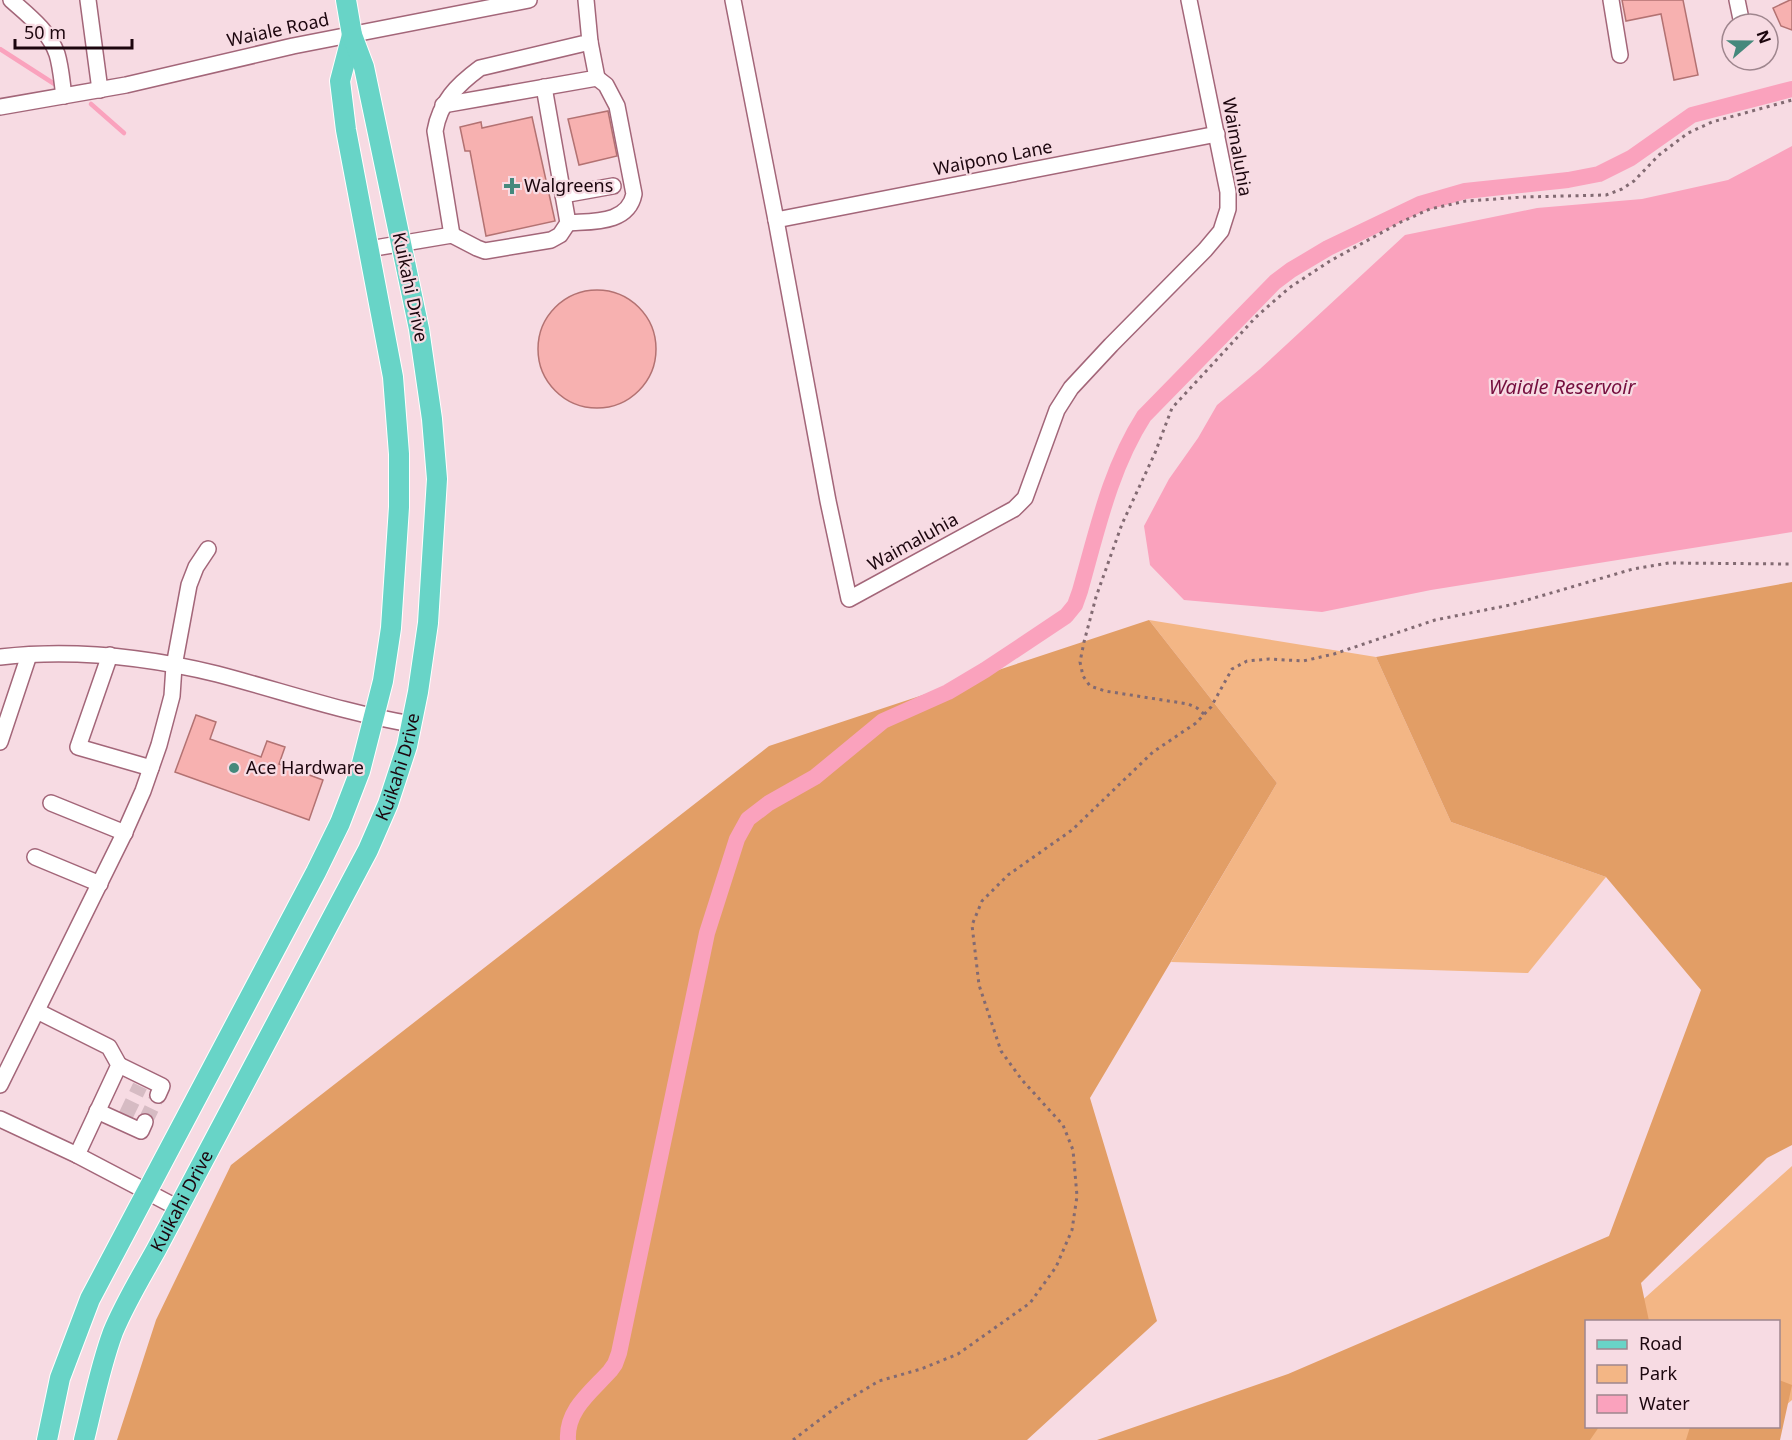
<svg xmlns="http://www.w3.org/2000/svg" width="1792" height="1440" font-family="'Noto Sans',sans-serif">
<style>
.green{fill:#f3b685}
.forest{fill:#e29e66}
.water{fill:#faa2bd}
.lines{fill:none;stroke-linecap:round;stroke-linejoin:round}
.stream{stroke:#faa2bd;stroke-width:4.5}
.canal{stroke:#faa2bd;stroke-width:16}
.building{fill:#f7b1b0;stroke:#b37272;stroke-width:1.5}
.minor-tunnel{stroke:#d6bbc3;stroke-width:15;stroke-dasharray:15 8;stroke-linecap:butt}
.minor-casing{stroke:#a36679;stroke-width:18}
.major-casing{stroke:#fff;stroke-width:22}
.path{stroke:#826a72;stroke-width:3;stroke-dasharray:3 4.5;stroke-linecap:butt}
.minor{stroke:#fff;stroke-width:15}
.major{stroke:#68d4c7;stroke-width:20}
.poi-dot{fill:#45897c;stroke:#f7dbe3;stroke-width:2}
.labels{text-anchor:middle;stroke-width:4.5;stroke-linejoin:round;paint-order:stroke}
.street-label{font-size:18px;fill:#1c060e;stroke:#f7dbe3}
.poi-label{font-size:18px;fill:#1c060e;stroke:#f7dbe3;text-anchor:start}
.water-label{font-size:20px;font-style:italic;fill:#750e3e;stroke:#f7dbe3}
</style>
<rect width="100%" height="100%" fill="#f7dbe3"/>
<g class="green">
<path d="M1149,620L1376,657L1451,822L1606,877L1528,973L1171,962L1277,783Z"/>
<path d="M1792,1166V1400L1779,1411L1778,1322H1618Z"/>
<path d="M1586,1426L1760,1427L1745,1440H1520Z"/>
</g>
<g class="forest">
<path d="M1792,582V1145L1767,1158L1641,1283L1649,1321L1586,1322V1426L1599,1427L1590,1440H1097L1288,1374L1609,1236L1701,990L1606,877L1451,822L1376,657Z"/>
<path d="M1149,620L1277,783L1090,1098L1157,1321L1027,1440H117L156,1320L231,1165L769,746Z"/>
<path d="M1779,1380L1792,1385L1780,1440H1686L1690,1427L1778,1426Z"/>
</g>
<path class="water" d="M1792,146V532L1431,590L1322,612L1184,600L1150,565L1144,526L1169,479L1198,438L1217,405L1260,369L1405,235L1537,208L1642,199L1728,180Z"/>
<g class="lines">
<g class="stream">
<path d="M0,49L56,85"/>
<path d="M91,104L124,133"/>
</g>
<path class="canal" d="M568,1440C566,1410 591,1392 610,1371L615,1364L619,1353L707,933L737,839L748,819L769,803L815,777L883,721L948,692L985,670L1066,616L1075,605L1080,591C1097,531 1110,469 1144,416L1275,282L1291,270L1328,248L1420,204L1465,191L1568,180L1599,174L1631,158L1692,115L1792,89"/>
</g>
<g class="building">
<path d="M1622,0H1683L1698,75L1674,80L1661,14L1626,21Z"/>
<path d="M1790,0H1792V30L1781,26L1773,8Z"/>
<path d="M608,111L617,156L579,165L568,119Z"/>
<path d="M532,117L555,221L486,236L470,151H465L460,127L481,122L482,128Z"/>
<circle cx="597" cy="349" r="59"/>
<path d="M196,715L216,722L210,739L261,757L267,741L285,747L279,764L323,780L309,820L175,772Z"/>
</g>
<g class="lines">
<g class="minor-tunnel">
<path d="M126,1115L140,1086"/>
<path d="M145,1122L158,1095"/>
</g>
<g class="minor-casing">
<g id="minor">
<path d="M11,0C29,16 49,31 57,54C61,67 62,83 64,96"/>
<path d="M88,0L100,90"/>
<path d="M733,0L776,220L828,501L849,599L1014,509L1025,498L1057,410L1071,388L1111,345L1205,250L1221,231L1228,209V192L1189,0"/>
<path d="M1611,0L1620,55"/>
<path d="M1737,0L1742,24"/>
<path d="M443,105L597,78L590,42"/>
<path d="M0,107L126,85L293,46L529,0"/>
<path d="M563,195L613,186"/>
<path d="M776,220L1217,134"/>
<path d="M568,223C593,221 628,224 634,194L617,106L606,85L597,78"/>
<path d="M452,235L435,131C440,102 457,85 480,68L590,42L586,0"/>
<path d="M369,249L452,235L477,248L485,251L551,240L560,235L568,223L544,87"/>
<path d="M110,655L78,747L151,768"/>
<path d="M0,657C72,649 147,657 217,674C282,691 345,713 411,724"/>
<path d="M0,742L29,655"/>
<path d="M51,803L125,833"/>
<path d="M35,857L100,884"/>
<path d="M37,1011L109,1047L119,1065L77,1155"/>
<path d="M119,1065L162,1086L158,1095"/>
<path d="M0,1085L123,836L143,791L159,745L172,696L174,666L189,585L196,567L208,549"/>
<path d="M97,1111L141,1131L145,1122"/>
<path d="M0,1119L77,1155L178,1208"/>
</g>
</g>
<g class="major-casing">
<g id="major">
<path d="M47,1440L60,1378L90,1299L316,872L340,823L360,771L383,681L391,628L399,507V454L393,377L346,130L340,81L352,35"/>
<path id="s1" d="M84,1440C93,1404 100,1367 113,1332C125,1303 141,1277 156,1250L368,850L388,804L407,746L418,692L428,623L437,479L432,419L419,329L364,67L352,35L346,0"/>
</g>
</g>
<g class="path">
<path d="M1204,714L1197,708L1188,704L1105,691L1090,686L1083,676L1080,662L1084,642L1096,597L1122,524L1155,453L1172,408L1256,317L1289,288L1330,261L1401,222L1430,209L1466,201L1524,197L1606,195L1622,189L1634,181L1659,155L1688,133L1712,122L1792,100"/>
<path d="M793,1440L839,1405L879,1381L921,1369L958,1354L1030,1303L1056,1267L1072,1230L1077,1196L1073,1150L1063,1125L1022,1080L1001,1051L979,985L972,925L982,901L1008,875L1072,830L1153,752L1196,723L1211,707L1232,669L1247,661L1269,659L1303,661L1334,654L1435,620L1510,605L1633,569L1669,563L1792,564"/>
</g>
<use href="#minor" class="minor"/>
<use href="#major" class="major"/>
</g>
<g class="poi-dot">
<path d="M509 177h6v6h6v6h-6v6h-6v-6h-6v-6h6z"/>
<circle cx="234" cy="768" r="6"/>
</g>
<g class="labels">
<g class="street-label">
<text transform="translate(278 30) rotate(-12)" y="6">Waiale Road</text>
<text transform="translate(1237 147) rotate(80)" y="6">Waimaluhia</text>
<text transform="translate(993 158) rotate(-11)" y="6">Waipono Lane</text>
<text transform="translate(410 287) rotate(78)" y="6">Kuikahi Drive</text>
<text transform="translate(913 542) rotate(-29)" y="6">Waimaluhia</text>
<text dy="6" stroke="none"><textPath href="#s1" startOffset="746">Kuikahi Drive</textPath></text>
<text dy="6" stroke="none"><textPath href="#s1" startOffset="260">Kuikahi Drive</textPath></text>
</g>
<g class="poi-label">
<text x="524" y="192">Walgreens</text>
<text x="246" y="774">Ace Hardware</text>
</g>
<g class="water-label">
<text x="1562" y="394">Waiale Reservoir</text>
</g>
</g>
<rect x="1585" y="1320" width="195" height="108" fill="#f7dbe3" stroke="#9f868e" stroke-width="1.5"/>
<rect x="1597" y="1340" width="30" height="9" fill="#68d4c7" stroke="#9f868e" stroke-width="1.5"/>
<text x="1639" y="1350" font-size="18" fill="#1c060e">Road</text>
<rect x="1597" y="1365" width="30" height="18" fill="#f3b685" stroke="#9f868e" stroke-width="1.5"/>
<text x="1639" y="1380" font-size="18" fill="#1c060e">Park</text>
<rect x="1597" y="1395" width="30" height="18" fill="#faa2bd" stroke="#9f868e" stroke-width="1.5"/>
<text x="1639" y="1410" font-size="18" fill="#1c060e">Water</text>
<g transform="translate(1750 42) rotate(70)"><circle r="28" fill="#f7dbe3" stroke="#9f868e" stroke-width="1.5"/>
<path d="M0-4.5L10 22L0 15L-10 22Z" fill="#45897c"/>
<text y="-9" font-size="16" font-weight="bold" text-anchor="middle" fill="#1c060e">N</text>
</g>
<path d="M15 39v9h117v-9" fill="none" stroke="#1c060e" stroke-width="3"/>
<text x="24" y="39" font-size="18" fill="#1c060e" stroke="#f7dbe3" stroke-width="4.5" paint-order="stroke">50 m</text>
</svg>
